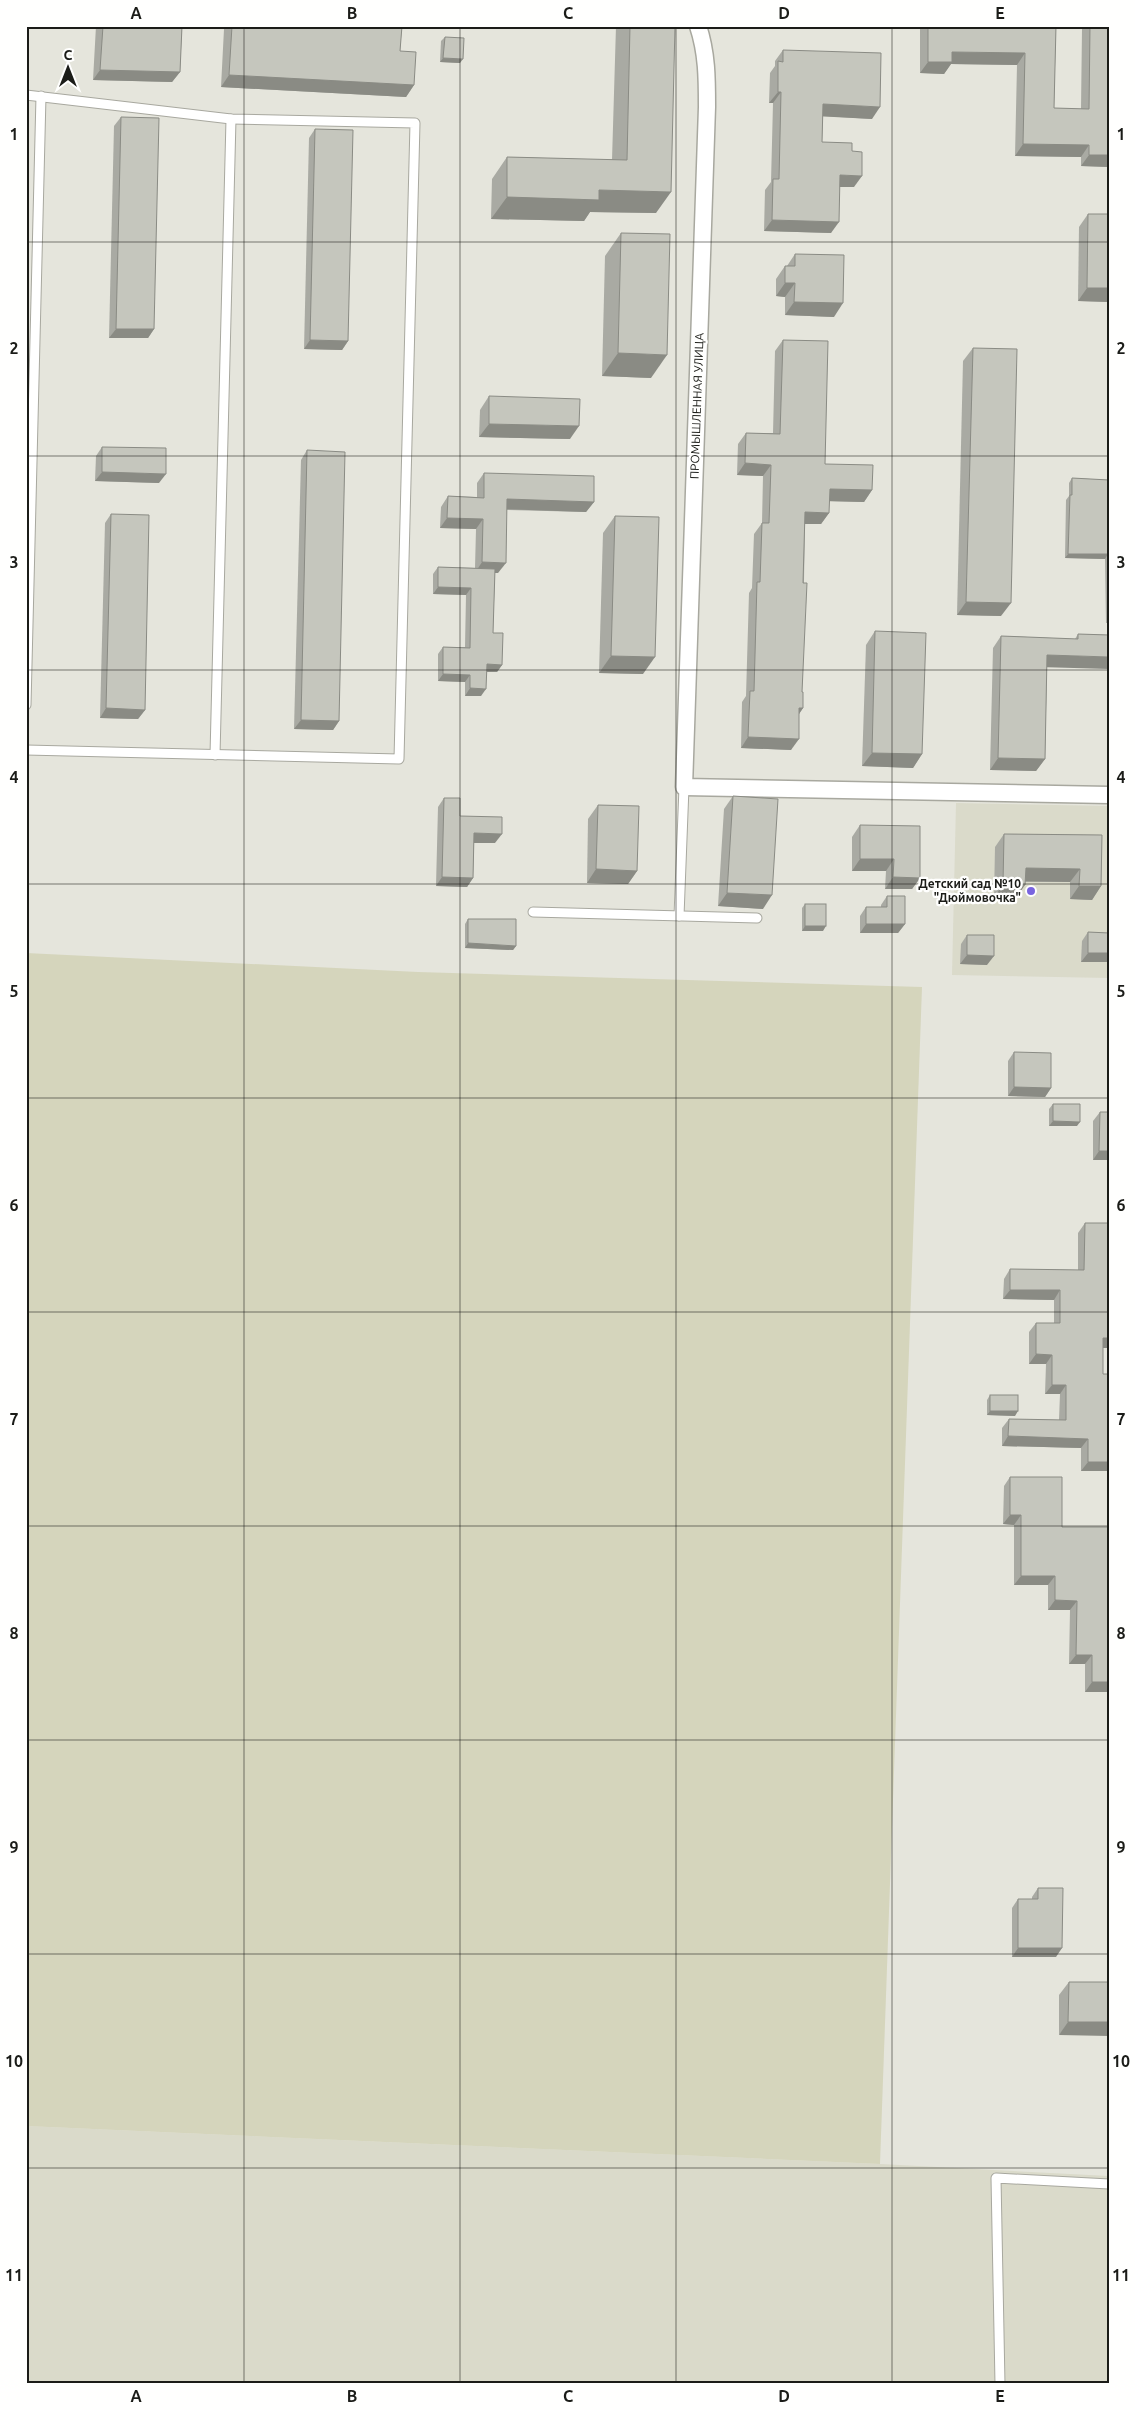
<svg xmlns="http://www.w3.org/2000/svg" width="1135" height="2410" font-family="Ubuntu,sans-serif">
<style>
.built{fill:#dadaca}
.green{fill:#d5d5bc}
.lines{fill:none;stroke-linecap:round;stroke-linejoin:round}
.lane-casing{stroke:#a8a89f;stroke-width:11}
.street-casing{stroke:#a8a89f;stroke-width:19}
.lane{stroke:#fff;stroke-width:9}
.street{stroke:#fff;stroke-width:16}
.wall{fill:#a9aaa3}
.shaded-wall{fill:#8a8b84}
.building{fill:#c5c6bd;stroke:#8a8b84}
.grid{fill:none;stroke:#1b1c18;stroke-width:1;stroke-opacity:0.55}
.poi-dot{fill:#7964df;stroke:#fffffe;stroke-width:2}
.labels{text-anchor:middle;stroke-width:4.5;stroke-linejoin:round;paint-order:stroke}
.street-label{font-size:12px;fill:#1b1c18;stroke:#fffffe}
.poi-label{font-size:12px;font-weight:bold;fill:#1b1c18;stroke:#fffffe;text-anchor:end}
.neatline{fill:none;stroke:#1b1c18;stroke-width:2}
.grid-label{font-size:16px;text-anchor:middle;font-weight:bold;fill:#1b1c18}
</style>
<rect width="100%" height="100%" fill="#e5e5dc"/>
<g class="built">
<path d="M956,803L1109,806V978L952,975Z"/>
<path d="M26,2126L880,2164L1109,2176V2384H26Z"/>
</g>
<path class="green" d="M26,953L418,972L922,987L880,2164L26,2126Z"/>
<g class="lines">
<g class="lane-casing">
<g id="lane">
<path d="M26,95L231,119L415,123L399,759L26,750"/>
<path d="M26,705L41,96"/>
<path d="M215,755L231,119"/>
<path d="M533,912L757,918"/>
<path d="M679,916L684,787"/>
<path d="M1000,2384L996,2178L1109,2184"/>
</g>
</g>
<g class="street-casing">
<path id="street" d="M698,26C707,53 707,79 707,107L684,787L1109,795"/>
</g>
<use href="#lane" class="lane"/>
<use href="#street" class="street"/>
</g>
<g class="wall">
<path d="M96,26H188L186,29H182L180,72L172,82L93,80Z"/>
<path d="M219,26H402L400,51L414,85L406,97L221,87L224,29H219Z"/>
<path d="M616,26H675L656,213L590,212L584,221L491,219L492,179L507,157L612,160Z"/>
<path d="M920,26H1056L1054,108L1081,109L1082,29L1084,26H1109V167L1081,166V157L1015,156L1017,65L951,64L944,74L920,73Z"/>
<path d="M445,37L460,63L440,62L441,41Z"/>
<path d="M783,50L872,119L823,116L822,142L854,187H840L831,233L764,231L765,190L771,182L773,103H769L770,73L775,66V61Z"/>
<path d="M121,117L154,329L148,338H109L114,126Z"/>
<path d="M315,129L348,341L342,350L304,349L309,138Z"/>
<path d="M1088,214L1109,302L1078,301L1079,227Z"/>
<path d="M621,233L651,378L602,376L605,256Z"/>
<path d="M795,254L834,317L785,315V297L776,296V279L785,266H787Z"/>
<path d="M783,340L825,464L872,490L864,502L829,501V513L821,524H805L802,692L803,708L799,714L791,750L741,748L742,702L746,696L749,593L752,588L754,534L762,523L763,476L737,475L738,444L746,433H773L775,351Z"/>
<path d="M973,348L1001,616L957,615L963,361Z"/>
<path d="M489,396L570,439L479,437L480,410Z"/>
<path d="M102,447L159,483L95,481L96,456Z"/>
<path d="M307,450L339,721L333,730L294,729L301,460Z"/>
<path d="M484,473L594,502L586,512L507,510L498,573H495L493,633L502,665L497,672H487L481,696H465V682L438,681V654L443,647H465L466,595L433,594V574L438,567L475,568L476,529L440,528L441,507L448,496L477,497V483Z"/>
<path d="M1072,478L1109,480V623H1106L1105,559L1065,558L1066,500L1069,496V483Z"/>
<path d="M111,514L145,710L138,719L100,718L105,523Z"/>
<path d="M615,516L643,674L599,673L603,533Z"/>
<path d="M875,631L922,754L913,768L862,766L866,645Z"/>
<path d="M1078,634L1109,635L1047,667L1045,759L1036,771L990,770L993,648L1001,636L1075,639Z"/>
<path d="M733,796L763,909L718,906L724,809Z"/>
<path d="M444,798L460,816L495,843H474L473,878L467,887L436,886L438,807Z"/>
<path d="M598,805L637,871L628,884L587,883L588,819Z"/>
<path d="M860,825L920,878L912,889H885L886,871H852V837Z"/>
<path d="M1004,834L1102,835L1101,886L1092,900L1070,899V882H1025L1016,898H994L995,847Z"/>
<path d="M887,896L905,924L898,933H860V916L866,907H881V905Z"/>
<path d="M805,904L823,931H802V908Z"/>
<path d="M468,919L516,946L513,950L465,948V924Z"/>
<path d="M1088,932L1109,933L1108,962H1081L1082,941Z"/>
<path d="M967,935L987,965L960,964L961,944Z"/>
<path d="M1014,1052L1051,1088L1045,1097L1008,1096V1061Z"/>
<path d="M1053,1104L1077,1126H1049V1109Z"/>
<path d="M1100,1112L1109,1160H1093V1121Z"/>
<path d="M1085,1223L1103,1348V1374H1109V1471H1081V1448L1002,1446V1428L1009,1419L1059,1420L1060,1394H1045L1046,1364H1029V1332L1036,1323H1054V1300L1003,1299L1004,1279L1010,1269L1078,1270V1233Z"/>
<path d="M990,1395L1015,1416L987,1415V1400Z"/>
<path d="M1010,1477L1062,1527H1109V1692H1085V1664H1069L1070,1610H1048V1585H1014V1525L1003,1524L1004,1486Z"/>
<path d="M1038,1888L1056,1957H1012V1908L1018,1899H1032V1897Z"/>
<path d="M1069,1982H1109L1059,2035V1995Z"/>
</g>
<g class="shaded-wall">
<path d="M177,26H188L186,29L175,28Z"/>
<path d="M221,26H226L224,29H219Z"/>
<path d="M952,52L1025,53L1017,65L951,64L944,74L920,73L928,62Z"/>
<path d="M443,58L463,59L460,63L440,62Z"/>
<path d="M100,70L180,72L172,82L93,80Z"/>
<path d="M229,75L414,85L406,97L221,87Z"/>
<path d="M778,92H781L773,103H769Z"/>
<path d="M823,104L880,107L872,119L815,116Z"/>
<path d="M1023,144L1089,145L1081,157L1015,156Z"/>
<path d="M1089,155H1109V167L1081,166Z"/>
<path d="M840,175L862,176L854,187H832Z"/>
<path d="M599,190L671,192L656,213L590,212L584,221L491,219L507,197Z"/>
<path d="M772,220L839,222L831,233L764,231Z"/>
<path d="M785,283H795L785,297L776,296Z"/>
<path d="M1087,288H1109V302L1078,301Z"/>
<path d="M794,302L843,303L834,317L785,315Z"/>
<path d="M116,329H154L148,338H109Z"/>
<path d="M310,340L348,341L342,350L304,349Z"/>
<path d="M618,353L667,355L651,378L602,376Z"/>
<path d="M489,424L579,426L570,439L479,437Z"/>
<path d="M745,463L771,465L763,476L737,475Z"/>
<path d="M102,472L166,474L159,483L95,481Z"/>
<path d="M830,489L872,490L864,502L822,501Z"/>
<path d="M507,499L594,502L586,512L500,509Z"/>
<path d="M805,512L829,513L821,524H797Z"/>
<path d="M447,518L483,519L476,529L440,528Z"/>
<path d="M1068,554H1108L1105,559L1065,558Z"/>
<path d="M482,562L506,563L498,573H475Z"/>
<path d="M438,587L471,588L466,595L433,594Z"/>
<path d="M966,602L1011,603L1001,616L957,615Z"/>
<path d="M1047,655L1109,657V669L1039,667Z"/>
<path d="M611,656L655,657L643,674L599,673Z"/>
<path d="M487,664L502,665L497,672H482Z"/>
<path d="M443,674L470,675L465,682L438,681Z"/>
<path d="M470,688L486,689L481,696H465Z"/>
<path d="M106,708L145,710L138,719L100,718Z"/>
<path d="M799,708H803L795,720Z"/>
<path d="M301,720L339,721L333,730L294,729Z"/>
<path d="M748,737L799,739L791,750L741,748Z"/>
<path d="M872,753L922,754L913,768L862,766Z"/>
<path d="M998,758L1045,759L1036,771L990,770Z"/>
<path d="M474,833L502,834L495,843H468Z"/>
<path d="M860,859H894L886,871H852Z"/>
<path d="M1026,868L1080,869L1070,882L1016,881Z"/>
<path d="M596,869L637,871L628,884L587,883Z"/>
<path d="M442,877L473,878L467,887L436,886Z"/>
<path d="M893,877L920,878L912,889H885Z"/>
<path d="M1003,884L1025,885L1016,898H994Z"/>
<path d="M1079,886H1101L1092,900L1070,899Z"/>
<path d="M727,893L772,895L763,909L718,906Z"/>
<path d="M866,924H905L898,933H860Z"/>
<path d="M805,926H826L823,931H802Z"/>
<path d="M468,943L516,946L513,950L465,948Z"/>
<path d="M1088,953H1109V962H1081Z"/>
<path d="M967,955L994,956L987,965L960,964Z"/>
<path d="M1014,1087L1051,1088L1045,1097L1008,1096Z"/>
<path d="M1053,1121L1080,1122L1077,1126H1049Z"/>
<path d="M1099,1151H1109V1160H1093Z"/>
<path d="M1010,1290H1060L1054,1300L1003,1299Z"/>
<path d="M1103,1338H1109V1348H1096Z"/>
<path d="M1036,1354L1052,1355L1046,1364H1029Z"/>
<path d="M1052,1385H1066L1060,1394H1045Z"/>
<path d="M990,1411H1018L1015,1416L987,1415Z"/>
<path d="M1008,1436L1088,1439L1081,1448L1002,1446Z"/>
<path d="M1088,1462H1109V1471H1081Z"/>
<path d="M1010,1515H1021L1014,1525L1003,1524Z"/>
<path d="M1021,1576H1055L1048,1585H1014Z"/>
<path d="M1055,1600L1077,1601L1070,1610H1048Z"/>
<path d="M1076,1655H1092L1085,1664H1069Z"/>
<path d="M1092,1682H1109V1692H1085Z"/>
<path d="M1018,1948H1062L1056,1957H1012Z"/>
<path d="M1068,2022H1109V2036L1059,2035Z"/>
</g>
<g class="building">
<path d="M103,26H182L180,72L100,70Z"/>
<path d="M232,26H402L400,51L416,52L414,85L229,75Z"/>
<path d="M630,26H675L671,192L599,190V200L507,197V157L627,160Z"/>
<path d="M928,26H1056L1054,108L1089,109L1090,26H1109V155H1089V145L1023,144L1025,53L952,52V62H928Z"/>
<path d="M445,37L464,38L463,59L443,58Z"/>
<path d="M783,50L881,53L880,107L823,104L822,142L852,143V151L862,152V176L840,175L839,222L772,220L773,179H779L781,92H778V61L783,62Z"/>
<path d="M121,117L159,118L154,329H116Z"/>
<path d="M315,129L353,130L348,341L310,340Z"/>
<path d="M1088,214H1109V288H1087Z"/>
<path d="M621,233L670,234L667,355L618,353Z"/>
<path d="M795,254L844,255L843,303L794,302L795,283H785V266H795Z"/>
<path d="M783,340L828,341L825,464L873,465L872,490L830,489L829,513L805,512L803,583H807L802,692H803V708H799V739L748,737L750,691H754L757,582H760L762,523H769L771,465L745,463L746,433L780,434Z"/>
<path d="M973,348L1017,349L1011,603L966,602Z"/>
<path d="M489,396L580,399L579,426L489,424Z"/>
<path d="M102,447L166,448V474L102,472Z"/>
<path d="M307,450L345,452L339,721L301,720Z"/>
<path d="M484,473L594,476V502L507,499L506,563L482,562L483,519L447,518L448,496L484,498Z"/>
<path d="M1072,478L1109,480V576L1108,554H1068L1070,495H1072Z"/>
<path d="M111,514L149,515L145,710L106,708Z"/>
<path d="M615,516L659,517L655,657L611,656Z"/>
<path d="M438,567L495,569L493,633H503L502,665L487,664L486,689L470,688V675L443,674V647L470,648L471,588L438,587Z"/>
<path d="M875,631L926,633L922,754L872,753Z"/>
<path d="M1078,634L1109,635V657L1047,655L1045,759L998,758L1001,636L1078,639Z"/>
<path d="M733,796L778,799L772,895L727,893Z"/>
<path d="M444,798H460V816L502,817V834L474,833L473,878L442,877Z"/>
<path d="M598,805L639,806L637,871L596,869Z"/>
<path d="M860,825L920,826V878L893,877L894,859H860Z"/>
<path d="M1004,834L1102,835L1101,886H1079L1080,869L1026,868L1025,885L1003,884Z"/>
<path d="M887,896H905V924H866V907H887Z"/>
<rect x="805" y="904" width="21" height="22"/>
<path d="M468,919H516V946L468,943Z"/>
<path d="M1088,932L1109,933V953H1088Z"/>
<path d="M967,935H994V956L967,955Z"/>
<path d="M1014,1052L1051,1053V1088L1014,1087Z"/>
<path d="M1053,1104H1080V1122L1053,1121Z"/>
<path d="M1100,1112H1109V1151H1099Z"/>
<path d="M1085,1223H1109V1338H1103V1374H1109V1462H1088V1439L1008,1436L1009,1419L1066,1420V1385H1052V1355L1036,1354V1323H1060V1290H1010V1269L1084,1270Z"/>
<rect x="990" y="1395" width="28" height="16"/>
<path d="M1010,1477H1062V1527H1109V1682H1092V1655H1076L1077,1601L1055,1600V1576H1021V1515H1010Z"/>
<path d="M1038,1888H1063L1062,1948H1018V1899H1038Z"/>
<path d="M1069,1982H1109V2022H1068Z"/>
</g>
<path class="grid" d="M244,26V2384M460,26V2384M676,26V2384M892,26V2384M26,242H1109M26,456H1109M26,670H1109M26,884H1109M26,1098H1109M26,1312H1109M26,1526H1109M26,1740H1109M26,1954H1109M26,2168H1109"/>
<circle class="poi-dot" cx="1031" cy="891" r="5"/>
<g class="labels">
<g class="street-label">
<text transform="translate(697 406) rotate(-88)" y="4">ПРОМЫШЛЕННАЯ УЛИЦА</text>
</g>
<g class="poi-label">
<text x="1021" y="888">Детский сад №10<tspan x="1021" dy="14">"Дюймовочка"</tspan></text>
</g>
</g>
<rect width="1135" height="2410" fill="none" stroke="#fffffe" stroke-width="55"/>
<g transform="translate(68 68)" stroke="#fffffe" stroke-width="4" paint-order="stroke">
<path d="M0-4L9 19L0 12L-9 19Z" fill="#1b1c18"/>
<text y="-8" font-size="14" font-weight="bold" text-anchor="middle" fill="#1b1c18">С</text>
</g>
<rect x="28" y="28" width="1080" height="2354" class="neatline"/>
<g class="grid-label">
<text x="136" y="19">A</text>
<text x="352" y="19">B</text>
<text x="568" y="19">C</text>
<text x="784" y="19">D</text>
<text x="1000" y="19">E</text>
<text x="14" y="140">1</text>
<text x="1121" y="140">1</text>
<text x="14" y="354">2</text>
<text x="1121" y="354">2</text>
<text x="14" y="568">3</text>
<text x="1121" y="568">3</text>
<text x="14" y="783">4</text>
<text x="1121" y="783">4</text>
<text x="14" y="997">5</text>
<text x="1121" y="997">5</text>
<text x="14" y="1211">6</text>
<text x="1121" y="1211">6</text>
<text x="14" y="1425">7</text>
<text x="1121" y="1425">7</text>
<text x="14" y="1639">8</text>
<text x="1121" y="1639">8</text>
<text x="14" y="1853">9</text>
<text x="1121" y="1853">9</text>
<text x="14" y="2067">10</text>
<text x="1121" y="2067">10</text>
<text x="14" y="2281">11</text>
<text x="1121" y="2281">11</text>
<text x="136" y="2402">A</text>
<text x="352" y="2402">B</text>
<text x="568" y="2402">C</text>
<text x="784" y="2402">D</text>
<text x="1000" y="2402">E</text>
</g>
</svg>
